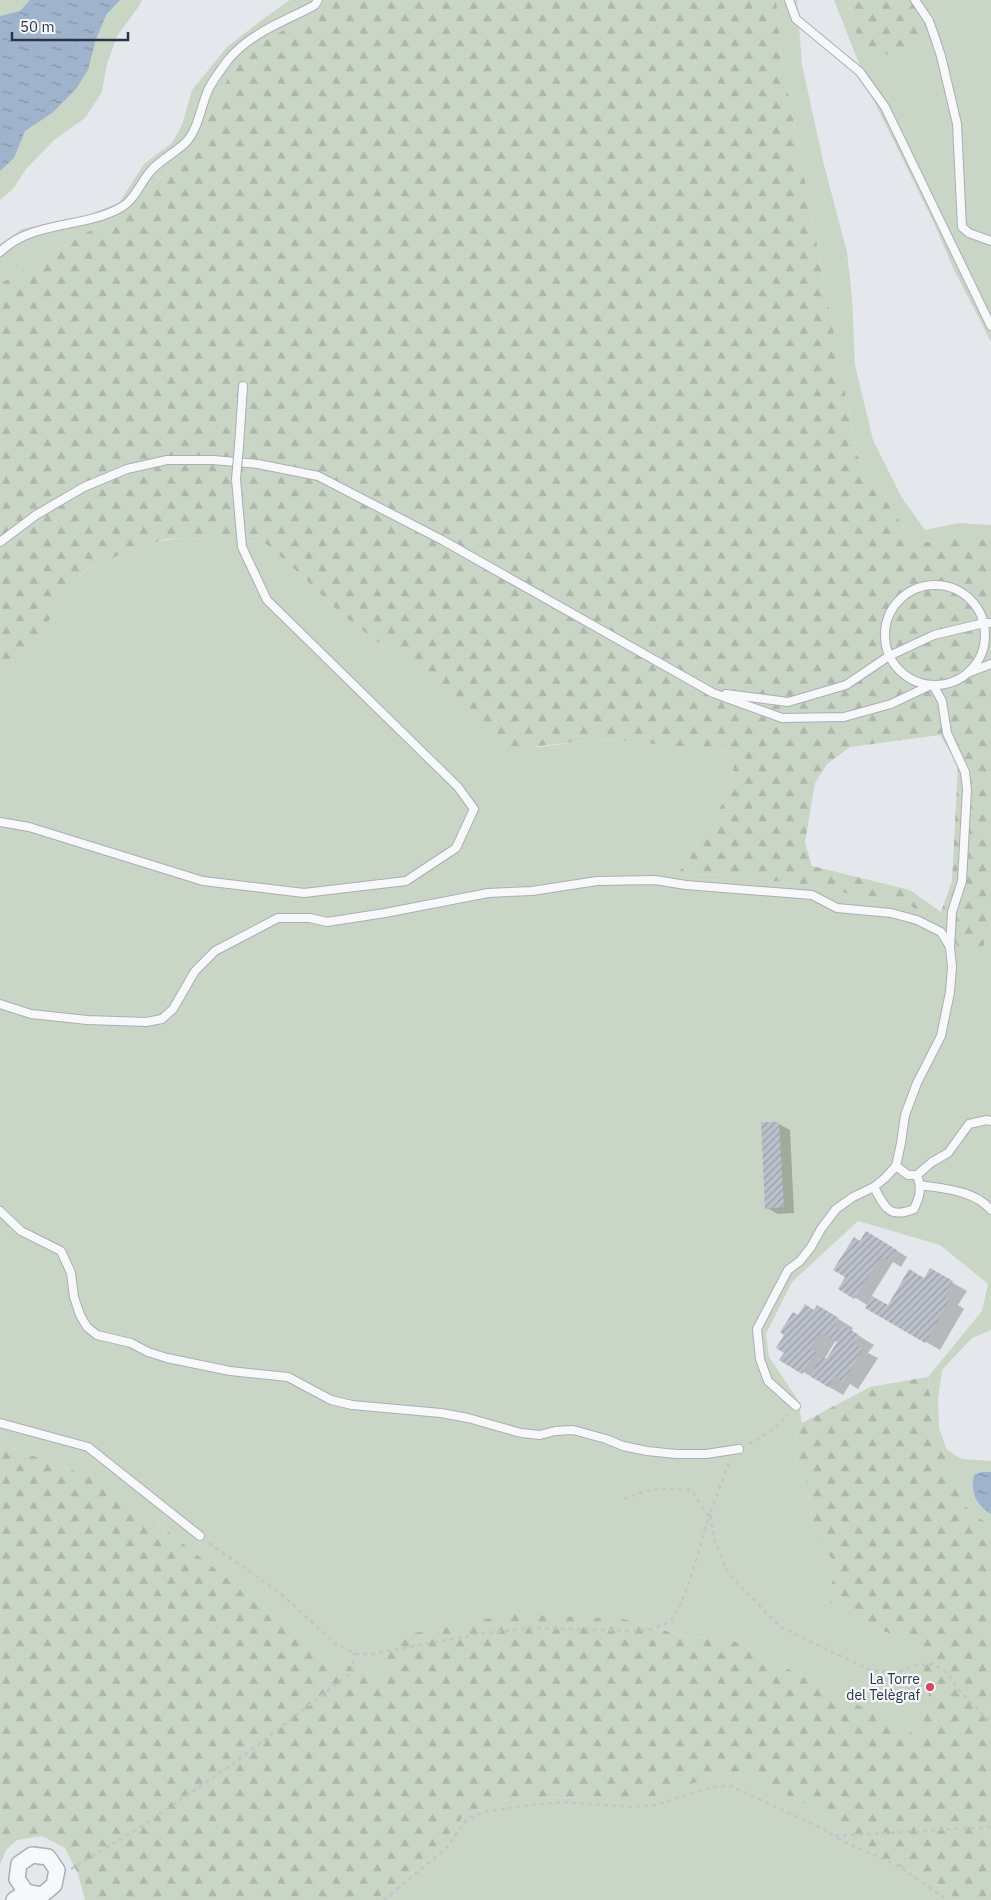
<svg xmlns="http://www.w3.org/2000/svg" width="991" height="1900" font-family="'IBM Plex Sans',sans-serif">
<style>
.grass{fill:#c9d6c5}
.forest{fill:url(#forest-firs);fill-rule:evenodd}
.water{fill:url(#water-ripples)}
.shadow{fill:#0003;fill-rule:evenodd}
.building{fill:url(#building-hatch)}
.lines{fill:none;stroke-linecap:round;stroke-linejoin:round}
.service-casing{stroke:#a9aeb7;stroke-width:10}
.minor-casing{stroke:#a9aeb7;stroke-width:18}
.path{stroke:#c2c5cb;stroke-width:2.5;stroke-dasharray:4 4;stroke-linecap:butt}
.service{stroke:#f7f8fa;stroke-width:8}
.minor{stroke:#f7f8fa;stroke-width:15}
.service-bridge-casing{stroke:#a9aeb7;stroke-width:10;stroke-linecap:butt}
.service-bridge{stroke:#f7f8fa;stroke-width:8}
.poi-dot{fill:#d1495b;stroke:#f4f6f9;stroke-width:2}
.labels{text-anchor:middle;stroke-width:4.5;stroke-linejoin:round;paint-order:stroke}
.poi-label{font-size:14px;fill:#2b3445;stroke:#f4f6f9;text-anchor:end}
</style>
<defs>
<pattern id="forest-firs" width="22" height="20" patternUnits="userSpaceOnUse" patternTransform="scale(1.25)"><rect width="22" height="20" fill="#c9d6c5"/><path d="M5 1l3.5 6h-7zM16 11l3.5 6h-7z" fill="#adb8ab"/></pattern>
<pattern id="water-ripples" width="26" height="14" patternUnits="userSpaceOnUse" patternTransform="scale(1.25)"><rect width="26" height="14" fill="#9fb4cc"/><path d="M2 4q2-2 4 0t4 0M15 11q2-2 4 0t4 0" fill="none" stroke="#8293a7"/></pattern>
<pattern id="building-hatch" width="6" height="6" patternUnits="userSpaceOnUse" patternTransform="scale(1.25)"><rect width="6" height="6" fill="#bbc0ca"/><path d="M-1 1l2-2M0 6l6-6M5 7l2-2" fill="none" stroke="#989da6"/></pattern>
</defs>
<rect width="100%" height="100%" fill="#e4e7ec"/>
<g class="grass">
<path d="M0,0H142L139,6L117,36L107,64L102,92L85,118L54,140L26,169L13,189L0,200Z"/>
<path d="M290,0H327L311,16L257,44L230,75L209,114L203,148L161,178L130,207L0,284V244L22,229L90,214L119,203L144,164L172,143L182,125L192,90L227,47L263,19Z"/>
<path d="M776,0H797L802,65L824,165L847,252L852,297L855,365L873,440L902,498L925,530L959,523L991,525V536L962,534L940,543L912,540L857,455L783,66Z"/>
<path d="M834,0H848L859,44L916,0H991V342L954,270L933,221L873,99Z"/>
<path d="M185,538L264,542L301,575L342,615L411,667L495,737L539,747L592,740L622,741L729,751L734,767L726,798L678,874L738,875L905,903L940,922L961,951L990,926L991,922V1330L972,1338L942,1370L938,1399L939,1429L947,1450L962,1459L991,1461V1527L964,1505L933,1423L928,1377L982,1311L988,1284L940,1245L858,1221L792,1282L766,1334L769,1357L798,1400L802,1423L792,1450L806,1479L813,1534L839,1568L879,1629L911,1643L930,1687L921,1738L730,1639L688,1637L624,1619L380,1678L323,1655L106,1482L0,1444V682C14,665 30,650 42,632C46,627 48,620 51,615C58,601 69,585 81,575C104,554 155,540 185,538Z"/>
<path d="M738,1772L828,1815L852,1843L940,1886L958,1900H375L443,1849L463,1816L514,1797L604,1798Z"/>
</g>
<g class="forest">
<path d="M327,0H776L783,66L857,455L912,540L940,543L962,534L991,536V922L981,953L961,951L940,922L905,903L738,875L678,874L726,798L734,767L729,751L622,741L592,740L522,748L507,745L482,727L411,667L342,615L301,575L264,542L185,538L167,539L137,548L94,565L80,575L70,587L52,614L43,632L22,659L0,682V284L130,207L161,178L203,148L209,114L230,75L257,44L311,16ZM940,735L958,765L952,881L941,912L910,890L812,866L805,843L815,783L827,764L850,747Z"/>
<path d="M848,0H916L920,41L891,56L859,44Z"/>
<path d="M928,1377L933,1423L964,1505L991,1527V1900H958L940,1886L852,1843L828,1815L738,1772L709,1778L654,1796L604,1798L514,1797L463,1816L443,1849L375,1900H85L78,1874L65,1848L42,1836L17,1840L6,1850L0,1864V1444L106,1482L323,1655L380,1678L394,1637L510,1614L624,1619L687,1637L730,1639L920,1737L930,1687L911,1643L879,1629L824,1599L839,1568L813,1534L806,1479L792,1450L802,1423L870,1387Z"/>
</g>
<g class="water">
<path d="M30,0H120L106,15L95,42L88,70L76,89L52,113L25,131L14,158L0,171V16L20,11Z"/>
<path d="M982,1472H991V1514C976,1505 970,1492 974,1475Z"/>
</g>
<g class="shadow">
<path d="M779,1124L790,1130L794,1213L778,1214L767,1208Z"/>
<path d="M878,1239L907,1257L901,1267L893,1262L871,1297L888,1307L925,1280L931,1270L967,1291L958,1305L964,1309L940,1350L866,1307L867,1305L840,1288L847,1277L860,1243Z"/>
<path d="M814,1311L832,1315L853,1328L851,1331L874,1345L868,1353L878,1358L858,1389L850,1384L843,1395L781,1359L785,1352L798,1316ZM836,1340L838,1342L826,1359L825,1358Z"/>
</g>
<g class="building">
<path d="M761,1122H779L784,1207L765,1209Z"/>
<path d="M866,1231L897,1250L889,1261L882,1256L854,1299L838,1289L845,1277L833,1270L854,1237L860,1241Z"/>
<path d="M930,1268L953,1281L944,1296L950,1299L925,1343L865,1308L872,1296L888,1305L909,1269L924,1278Z"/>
<path d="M805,1304L814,1310L817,1305L839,1318L834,1326L840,1330L843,1325L859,1335L854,1343L863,1349L843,1382L834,1376L828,1387L810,1376L821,1357L826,1360L837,1342L821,1332L810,1349L816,1352L802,1374L779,1360L784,1353L776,1348L784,1335L780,1332L793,1312L798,1315Z"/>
</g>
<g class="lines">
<g class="service-casing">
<g id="service">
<path d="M789,0L796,19L860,72L885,107L991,326"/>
<path d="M915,0L929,21L934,35L941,56L957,124L962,227L969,233L991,241"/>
<path d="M0,252C33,220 82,229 120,208C134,201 140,184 149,173C159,160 176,153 187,141C199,127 201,105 209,88C214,79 222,68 228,60C251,32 284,22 315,5L318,0"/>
<path d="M239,446L243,386"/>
<path d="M0,542L36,515L84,487L127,469L167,460H213L258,464L318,476L442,540L713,693L782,718L844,717L891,704L931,685"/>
<circle cx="935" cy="635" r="50"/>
<path d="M970,672L991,664"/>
<path d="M726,694L788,702L846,685L889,656L934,635L984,623H991"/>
<path d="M0,822L29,827L203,881L304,893L406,881L456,848L474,809L458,787L267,600L242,547L236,479"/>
<path d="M0,1004L31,1014L87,1020L146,1022L162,1019L173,1009L195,971L215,951L278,918H310L327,922L385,913L488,893L532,891L597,881L655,880L686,885L812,895L837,908L891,913L917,920L941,932L950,947"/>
<path d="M896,1166L908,1175H917L932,1162L948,1153L969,1124L987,1120L991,1121"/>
<path d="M920,1185C945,1189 974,1190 991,1210"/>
<path d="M874,1187C885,1208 889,1219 914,1209C920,1196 922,1189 917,1175"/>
<path d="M0,1211L21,1231L61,1251L71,1273L74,1297L80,1315L87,1327L97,1335L131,1343L148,1352L167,1358L230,1371L288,1377L331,1400L352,1405L441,1413L468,1418L521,1433L540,1435L555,1431L573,1430L606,1439L623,1446L647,1451L676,1454H706L739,1449"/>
<path d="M796,1406L768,1381L760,1359L757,1329L788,1270L800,1261L811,1247L821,1229L836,1209L853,1197L874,1187L885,1178L896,1166L901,1143L905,1115L917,1083L941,1036L950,992L952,967L950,947L952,912L962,881L967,789L965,772L947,733L942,701L933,685"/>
<path d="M0,1423L88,1447L200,1536"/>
</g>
</g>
<g class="minor-casing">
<path id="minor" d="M14,1900L26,1892L42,1895L54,1885L57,1870L48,1857L32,1855L19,1864L17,1879L26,1892"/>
</g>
<g class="path">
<path d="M749,1444L774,1429L788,1414"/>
<path d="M729,1463L710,1513L715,1542L728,1573L780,1627L872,1671H901L915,1665L933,1664L945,1671L962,1694L991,1722"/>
<path d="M624,1499C650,1488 663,1488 691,1490L709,1517"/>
<path d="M209,1543L280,1593L336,1644L356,1654H373L478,1634L528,1628L640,1631C651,1629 663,1628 672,1619C684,1608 704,1532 710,1513"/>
<path d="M835,1836L991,1827"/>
<path d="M71,1869L139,1828L233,1764L352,1672L354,1653"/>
<path d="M384,1900L446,1848L467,1819L483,1812L531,1805L563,1802L633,1807L655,1805L712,1787L731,1786L821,1828L844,1842L899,1866L947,1900"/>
</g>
<use href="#service" class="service"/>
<use href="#minor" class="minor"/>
<g class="service-bridge-casing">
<path id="service-bridge" d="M236,479L239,446"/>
</g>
<use href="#service-bridge" class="service-bridge"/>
</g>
<circle class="poi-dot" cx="930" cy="1687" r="5"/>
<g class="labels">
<g class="poi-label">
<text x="920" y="1684">La Torre<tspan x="920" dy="16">del Telègraf</tspan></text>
</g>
</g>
<path d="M12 32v8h116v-8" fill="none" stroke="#2b3445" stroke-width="2.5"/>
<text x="20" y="32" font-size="15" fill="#2b3445" stroke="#f4f6f9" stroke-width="4" paint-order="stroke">50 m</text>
</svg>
